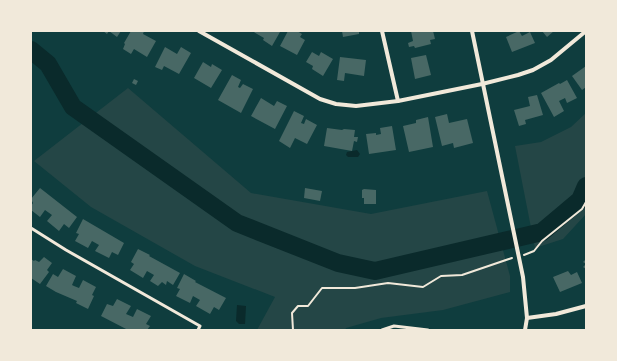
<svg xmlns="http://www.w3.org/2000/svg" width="617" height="361" font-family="Montserrat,sans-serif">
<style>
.green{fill:#244646}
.water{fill:#0a2a2b}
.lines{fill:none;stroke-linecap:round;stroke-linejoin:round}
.river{stroke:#0a2a2b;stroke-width:18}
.building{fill:#486865}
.path{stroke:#f1e9da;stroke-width:2}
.service{stroke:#f1e9da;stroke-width:3}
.minor{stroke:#f1e9da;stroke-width:4}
</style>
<rect width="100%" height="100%" fill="#0f3d3e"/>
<g class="green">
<path d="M128,88L251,193L371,214L487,191L510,276V292L443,310L381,318L346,328L345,330H257L275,297L195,266L91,207L34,161Z"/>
<path d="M586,113V214L563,239L535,248L515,146L541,142L571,127Z"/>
</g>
<g class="water">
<path d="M357,150L360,154L358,157H348L346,155L347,152Z"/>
<path d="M237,305L246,306L245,324H239L236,321Z"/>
</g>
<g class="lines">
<path class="river" d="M31,50L48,64L73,107L237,223L338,263L375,271L542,232L580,200L586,186"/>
</g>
<g class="building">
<path d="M103,31H121L117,37L109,31L107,34Z"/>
<path d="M131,31H144L143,34L156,41L147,57L134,49L131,54L123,49L125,44L124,43Z"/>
<path d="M252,31H277L280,32L272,46L263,40L264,38Z"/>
<path d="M288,31H297L302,34L300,37L305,40L297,55L280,46Z"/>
<path d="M342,31H359V34L343,37Z"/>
<path d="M411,31H433L435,39L430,40L431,44L415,48L414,46L409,47L408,43L413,41Z"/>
<path d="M519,31L522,36L530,32L535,43L512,52L506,37Z"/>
<path d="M542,31H554L547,37Z"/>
<path d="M165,47L177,54L181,47L191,53L179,74L164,66L162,70L155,67Z"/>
<path d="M312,52L319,56L321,52L333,59L323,76L312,69L313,66L306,62Z"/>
<path d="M426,55L431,75L415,79L411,58Z"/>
<path d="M340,57L366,60L364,76L345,73L344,81L337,80Z"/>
<path d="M203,62L211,67L212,64L222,70L211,88L194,78Z"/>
<path d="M586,66V87L582,90L572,76Z"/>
<path d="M232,75L241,80L238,87L240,88L243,84L253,89L241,113L218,100Z"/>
<path d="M134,79L138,81L136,85L132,83Z"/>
<path d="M567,80L577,98L567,103L565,98L559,101L564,111L554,117L541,93L559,83L560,84Z"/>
<path d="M537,95L543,115L525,120L526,124L519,126L514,110L530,106L528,97Z"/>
<path d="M261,98L274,106L277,101L287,106L275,129L251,116Z"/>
<path d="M294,111L304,116L301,123L304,124L306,119L317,125L307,144L295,138L290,148L279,141Z"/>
<path d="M447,114L449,123L467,119L473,143L454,148L453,143L442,146L435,117Z"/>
<path d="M428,117L433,147L409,152L403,126L416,123V120Z"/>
<path d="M392,126L396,150L369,154L366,134L376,133V135L381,134L380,128Z"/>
<path d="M327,128L342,130L344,129L355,130L354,137H358L357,142L354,141L352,151L324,146Z"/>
<path d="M40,188L77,217L69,228L64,224L59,231L47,221L52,215L45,210L40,217L31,210V206L33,203L31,199Z"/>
<path d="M305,188L322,191L320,201L304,198Z"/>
<path d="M364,189L376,190V204H364V198H362V190Z"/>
<path d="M83,219L124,243L118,255L112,252L109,258L95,251L99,245L92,241L88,248L75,241L79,234L76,233Z"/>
<path d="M138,249L150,255L149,256L180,273L173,285L167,281L166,285L162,282L158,286L150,281L154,275L147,271L143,278L130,270L134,264L131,262Z"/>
<path d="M44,257L52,263L47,270L49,272L40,284L31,278V259L34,261L35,260L39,262Z"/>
<path d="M586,259V269L583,267L586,264L583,262Z"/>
<path d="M63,269L76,276L72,285L74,286L79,288L83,280L96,287L92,295L94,296L88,309L76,303L77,301L56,292L46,286L53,274L58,277Z"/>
<path d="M568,271L571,275L577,272L582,283L560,292L553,277Z"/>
<path d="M184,274L196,281L195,282L226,298L219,310L214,307L210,314L196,306L200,300L193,296L190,303L176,296L180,289L177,288Z"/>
<path d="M117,299L131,306L126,314L133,317L137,309L151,316L146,324L150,326L147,330H128L101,316L107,304L113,306Z"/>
</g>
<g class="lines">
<g class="path">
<path d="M524,255L534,251L542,241L582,209L586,202"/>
<path d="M293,330L292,313L298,306H308L322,288H355L388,283L423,287L441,276L462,275L512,258"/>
</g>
<g class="service">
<path d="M31,228L66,250L200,326L198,330"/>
<path d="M382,330L394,326L428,330"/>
</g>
<g class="minor">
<path d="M199,31L320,99L336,104L356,106L398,101L482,84L518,75L533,70L551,60L586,31"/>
<path d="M382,31L398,101"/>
<path d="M472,31L523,277L527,318L525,330"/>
<path d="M527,318L556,314L586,306"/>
</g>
</g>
<rect width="617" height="361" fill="none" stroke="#f1e9da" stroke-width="64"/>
</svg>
